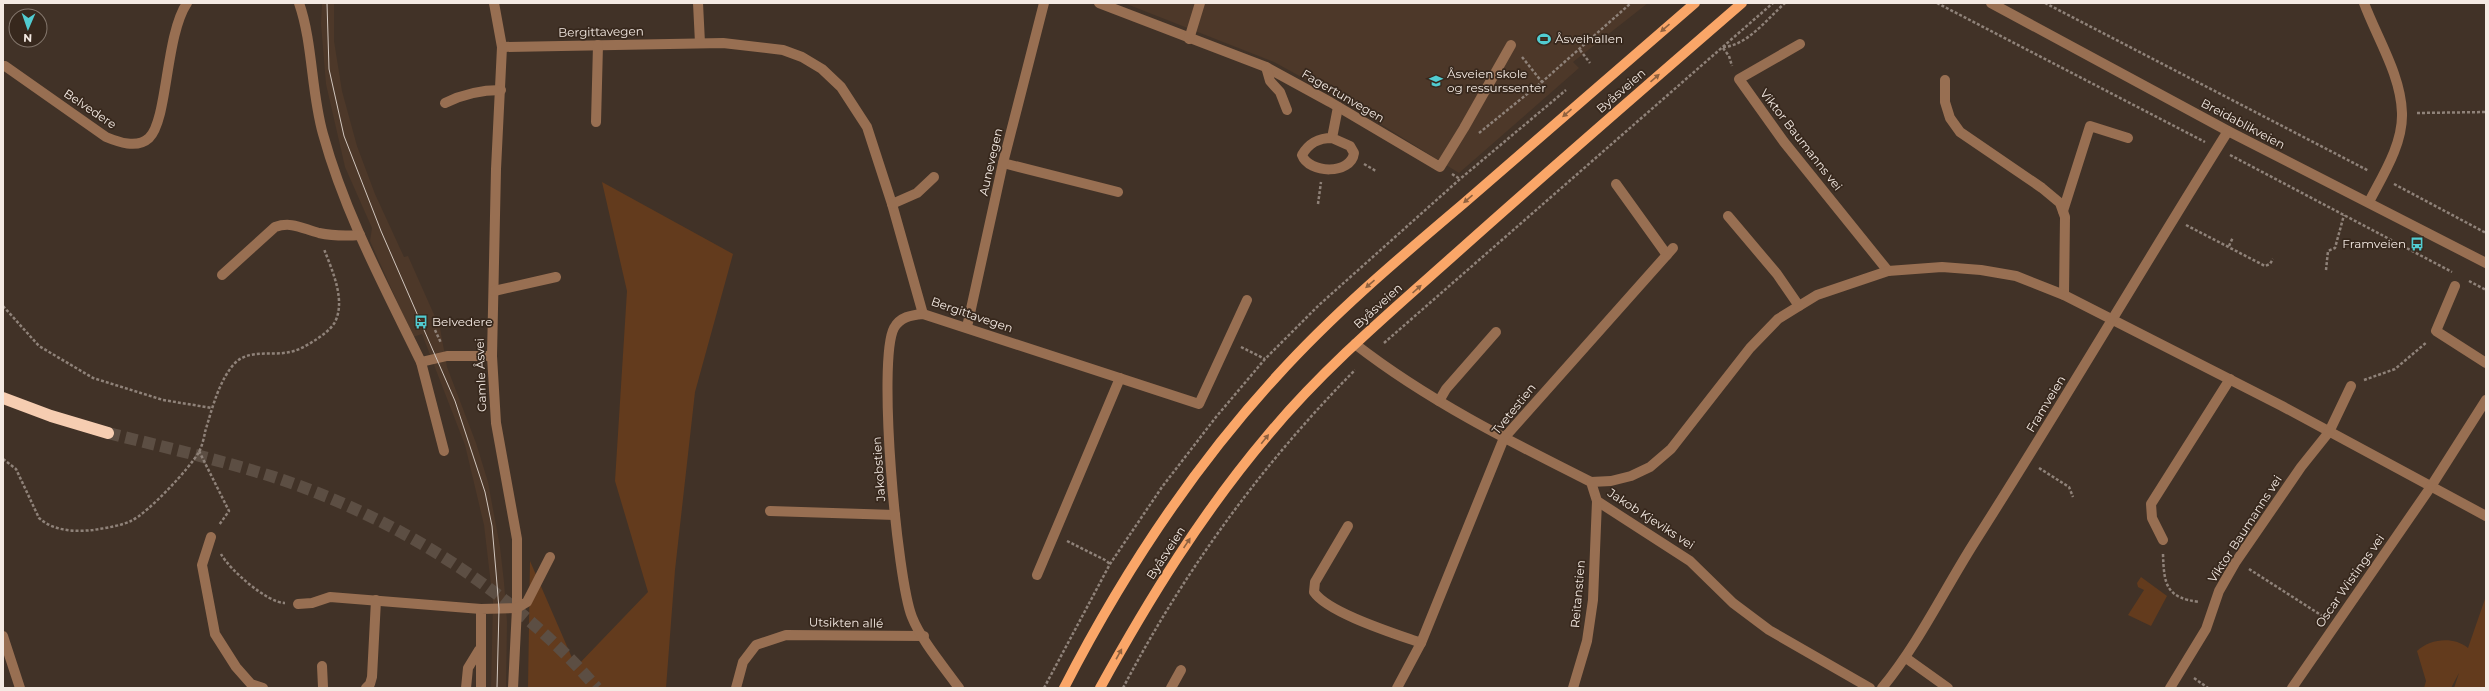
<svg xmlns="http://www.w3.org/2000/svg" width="2489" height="691" font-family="Montserrat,sans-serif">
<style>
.built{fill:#4d3829}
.green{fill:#633b1d}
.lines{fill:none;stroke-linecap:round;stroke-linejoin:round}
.highway-tunnel{stroke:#5c4e43;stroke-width:12;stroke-dasharray:12 6;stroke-linecap:butt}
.path{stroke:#8f8279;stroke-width:2.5;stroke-dasharray:3 2;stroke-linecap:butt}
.minor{stroke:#986f52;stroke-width:10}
.major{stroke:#faa668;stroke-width:10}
.highway{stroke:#f6cdb1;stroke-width:12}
.tram{stroke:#d2c7bf;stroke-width:1}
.oneway{fill:#8f613f}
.labels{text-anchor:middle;stroke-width:3.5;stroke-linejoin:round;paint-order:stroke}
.street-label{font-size:12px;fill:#f4eae3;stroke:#37281d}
.poi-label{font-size:12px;fill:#f4eae3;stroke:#37281d;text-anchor:start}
</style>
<rect width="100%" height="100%" fill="#413227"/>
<g class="built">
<path d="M322,3H334V41L342,91L357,146L375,194L404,257L408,256L440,328L447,367L476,443L488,482L500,547L504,582L507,622L506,688H491L493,602L484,525L465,445L422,334L413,337L370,241L372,228L345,167L326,84L321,24Z"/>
<path d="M1124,3H1648L1573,62L1579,68L1459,173L1334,95L1274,62Z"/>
</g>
<g class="green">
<path d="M602,182L733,254L695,392L675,570L666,688H528L530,561L576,667L648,592L615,481L627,291Z"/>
<path d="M2141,577L2167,596L2151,626L2128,615L2144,590L2138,587L2137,583Z"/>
<path d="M2486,596V688H2454L2459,673L2451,688H2424L2426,681L2417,651C2430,639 2453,636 2468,648Z"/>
</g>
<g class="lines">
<path class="highway-tunnel" d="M108,433C164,447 220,460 274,477C397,518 512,590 597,688"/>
<g class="path">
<path d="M1937,3L2205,142"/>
<path d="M2045,3L2369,171"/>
<path d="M1723,47C1747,46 1768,18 1785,3"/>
<path d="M1723,48L1729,56L1732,66"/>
<path d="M1580,50L1590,63"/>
<path d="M1522,57L1542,82"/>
<path d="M2417,113L2486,112"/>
<path d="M1479,133L1542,82L1631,3"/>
<path d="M2230,155L2452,272"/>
<path d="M1364,164L1376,171"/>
<path d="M1452,174L1460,179"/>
<path d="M2394,184L2486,233"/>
<path d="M1318,204L1321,182"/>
<path d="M2186,225L2265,266L2270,264L2273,259"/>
<path d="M2229,246L2233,237"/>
<path d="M2326,270L2328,251L2335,248L2344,215"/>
<path d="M2469,281L2486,290"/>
<path d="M3,306L39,346L93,378L163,400L212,408"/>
<path d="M435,330L441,343"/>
<path d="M1384,343L1773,3"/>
<path d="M1241,347L1265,359"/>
<path d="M2364,380L2395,369L2427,342"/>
<path d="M199,451L229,511L219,525"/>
<path d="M3,459L16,469L39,518C53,531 75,532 93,530C106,528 120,526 131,521C149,512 189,469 199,452C202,446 204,438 205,432C212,409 219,380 235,363C249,349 272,356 290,352C300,350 309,344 317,339C324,334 331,329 335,322C346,300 332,270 324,249"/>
<path d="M2039,468L2069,487L2073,497"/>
<path d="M1067,541L1105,560L1110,564"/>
<path d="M221,554C229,569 267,603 285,603"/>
<path d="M2163,554C2164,585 2166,598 2200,602"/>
<path d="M2249,569L2324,617"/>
<path d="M2194,678L2208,688"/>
<path d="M1044,688L1110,564L1162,487L1216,417L1265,359L1319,305L1460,179L1566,90"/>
<path d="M1123,688C1184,571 1262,464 1355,370"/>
</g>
<g class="minor">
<path d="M299,3C313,43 311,92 323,134C345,214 385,288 421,362L447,356H492"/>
<path d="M494,3L502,47L496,169L492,356L496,423L517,539V608L513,688"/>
<path d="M698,3L700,43"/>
<path d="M1099,3L1266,67L1330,102L1440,167L1464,128L1511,45"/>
<path d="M1991,3L2228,131L2486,263"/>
<path d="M2364,3C2377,38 2401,75 2402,113C2403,144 2383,175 2369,202"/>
<path d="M1189,39L1200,3"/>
<path d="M1800,44L1739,79L1784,142L1888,271"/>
<path d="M502,47L723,43L783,50L802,57L822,69L841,87L867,127L892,204L923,314"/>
<path d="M5,66L106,137C118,142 137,149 149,138C168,120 165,36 187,3"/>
<path d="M1266,67L1270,81L1280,92L1287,110"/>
<path d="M1945,80V102L1950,118L1960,132L2042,188L2060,203L2065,217L2064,295"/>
<path d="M445,103C463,94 480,90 501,90"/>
<path d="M596,122L598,45"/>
<path d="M1332,138L1350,146L1354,153C1351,175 1309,174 1302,155C1309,143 1318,138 1332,138L1338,107"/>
<path d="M1003,163L1118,192"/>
<path d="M1616,184L1667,255"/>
<path d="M892,204L917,193L934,177"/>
<path d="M2063,211L2090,126L2128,138"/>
<path d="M1728,216L1777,274L1799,306"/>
<path d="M222,275L275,227C292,221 303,229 319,233C333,236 346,236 360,235"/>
<path d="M2455,286L2436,331L2486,363"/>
<path d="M494,291L556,277"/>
<path d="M967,327L1003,163L1044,3"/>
<path d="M1355,344C1427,400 1509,441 1591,482L1597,501L1690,561L1733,603L1769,630L1870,688"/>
<path d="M421,362L444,451"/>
<path d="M1439,401L1446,389L1496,332"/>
<path d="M1591,482L1611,481L1631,476L1650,467L1671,449L1750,348L1778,319L1799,306L1817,295L1888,271L1942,267L1981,270L2016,276L2064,295L2282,406L2486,516"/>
<path d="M770,511L895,515"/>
<path d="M1348,526L1315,582L1314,592C1328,613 1396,634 1421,643"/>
<path d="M211,537L202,565L215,634L236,667L251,684L263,688"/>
<path d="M2163,540L2152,518L2151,504L2230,379"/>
<path d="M1037,575L1120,378"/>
<path d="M298,604L312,603L330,597L481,609"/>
<path d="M3,636L20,688"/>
<path d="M1906,658L1948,688"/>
<path d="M322,666L323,687"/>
<path d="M366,688L370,684L372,677L376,600"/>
<path d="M466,688L468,668L479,650"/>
<path d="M481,688V609L517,608L527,602L550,557"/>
<path d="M736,688L743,662L756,645L786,635L924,636"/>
<path d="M959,688C944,667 921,640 912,617C897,580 877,360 894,328C900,317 911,315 923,314L1199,404L1247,300"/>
<path d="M1171,688L1181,670"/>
<path d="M1397,688L1421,643L1504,438L1673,248"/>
<path d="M1573,688L1587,641L1593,600L1597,501"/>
<path d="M1882,688C1919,643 1943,592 1974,543C2061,407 2142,268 2228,131"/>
<path d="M2170,688L2206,629L2219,591L2235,563L2301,467L2329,432L2351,386"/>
<path d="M2292,688L2430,488L2486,400"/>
</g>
<g class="major">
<path d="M1064,688C1122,575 1190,471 1276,377C1333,314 1398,259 1463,204C1540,137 1617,70 1695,3"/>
<path d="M1100,688C1149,599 1202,513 1268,435C1323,369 1389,313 1452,257C1548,171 1645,87 1742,3"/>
</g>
<path class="highway" d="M3,398L51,416L108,433"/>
<path class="tram" d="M327,3L329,69L344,136L381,231L455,401L485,492L492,526L496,572L499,609L497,688"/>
</g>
<defs><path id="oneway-solid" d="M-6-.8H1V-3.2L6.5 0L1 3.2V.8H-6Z"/></defs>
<g class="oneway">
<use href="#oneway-solid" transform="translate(1665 28) rotate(139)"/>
<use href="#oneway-solid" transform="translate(1655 78) rotate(-41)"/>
<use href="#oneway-solid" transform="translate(1567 113) rotate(139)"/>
<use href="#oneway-solid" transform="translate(1468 199) rotate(139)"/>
<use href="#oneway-solid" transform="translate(1370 284) rotate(139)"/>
<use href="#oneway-solid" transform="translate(1417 289) rotate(-42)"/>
<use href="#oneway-solid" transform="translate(1265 439) rotate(-51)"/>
<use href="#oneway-solid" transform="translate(1187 543) rotate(-56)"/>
<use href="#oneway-solid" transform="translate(1119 654) rotate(-61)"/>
</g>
<defs>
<g id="stadium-bare" transform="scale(1.08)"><path d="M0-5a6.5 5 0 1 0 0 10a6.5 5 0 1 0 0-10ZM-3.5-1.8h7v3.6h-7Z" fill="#51ccd1" stroke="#37281d" stroke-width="2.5" paint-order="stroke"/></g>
<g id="school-bare" transform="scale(1.08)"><path d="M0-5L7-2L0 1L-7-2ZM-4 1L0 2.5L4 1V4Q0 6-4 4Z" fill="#51ccd1" stroke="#37281d" stroke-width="2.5" paint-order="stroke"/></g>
<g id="bus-bare" transform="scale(1.08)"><path d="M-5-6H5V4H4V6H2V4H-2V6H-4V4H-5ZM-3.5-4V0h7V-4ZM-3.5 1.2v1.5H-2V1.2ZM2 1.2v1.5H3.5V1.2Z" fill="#51ccd1" stroke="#37281d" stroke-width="2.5" paint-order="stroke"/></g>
</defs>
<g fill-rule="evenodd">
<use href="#stadium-bare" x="1544" y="39"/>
<use href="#school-bare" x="1436" y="81"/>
<use href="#bus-bare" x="2417" y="244"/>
<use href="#bus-bare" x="421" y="322"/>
</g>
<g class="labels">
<g class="street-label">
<text transform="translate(601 32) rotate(-1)" y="4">Bergittavegen</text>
<text transform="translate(1621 91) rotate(-41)" y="4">Byåsveien</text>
<text transform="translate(1343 96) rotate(30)" y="4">Fagertunvegen</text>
<text transform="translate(90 109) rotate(34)" y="4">Belvedere</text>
<text transform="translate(2243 124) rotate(28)" y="4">Breidablikveien</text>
<text transform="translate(1801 140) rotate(52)" y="4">Viktor Baumanns vei</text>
<text transform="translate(991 162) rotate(-77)" y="4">Aunevegen</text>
<text transform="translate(1378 306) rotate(-42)" y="4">Byåsveien</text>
<text transform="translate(972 315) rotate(19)" y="4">Bergittavegen</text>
<text transform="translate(481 375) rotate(-92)" y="4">Gamle Åsvei</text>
<text transform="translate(2046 404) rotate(-59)" y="4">Framveien</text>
<text transform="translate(1514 409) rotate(-51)" y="4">Tvetestien</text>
<text transform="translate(879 469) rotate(-94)" y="4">Jakobstien</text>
<text transform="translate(1651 519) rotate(33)" y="4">Jakob Kjeviks vei</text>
<text transform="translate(2245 529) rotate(-57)" y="4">Viktor Baumanns vei</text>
<text transform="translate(1166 553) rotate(-57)" y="4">Byåsveien</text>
<text transform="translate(2350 581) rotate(-55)" y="4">Oscar Wistings vei</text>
<text transform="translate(1578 594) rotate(-85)" y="4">Reitanstien</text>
<text transform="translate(846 623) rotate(1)" y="4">Utsikten allé</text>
</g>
<g class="poi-label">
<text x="1555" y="43">Åsveihallen</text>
<text x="1447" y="78">Åsveien skole<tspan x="1447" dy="14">og ressurssenter</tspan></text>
<text x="2406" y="248" text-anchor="end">Framveien</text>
<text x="432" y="326">Belvedere</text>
</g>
</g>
<rect width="2489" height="691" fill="none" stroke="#f4eae3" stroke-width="8"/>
<g transform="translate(28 28) rotate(182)"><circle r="19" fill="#37281d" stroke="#83766c"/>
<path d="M0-3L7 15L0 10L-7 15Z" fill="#51ccd1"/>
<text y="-6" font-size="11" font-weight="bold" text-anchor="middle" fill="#f4eae3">N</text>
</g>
</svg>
